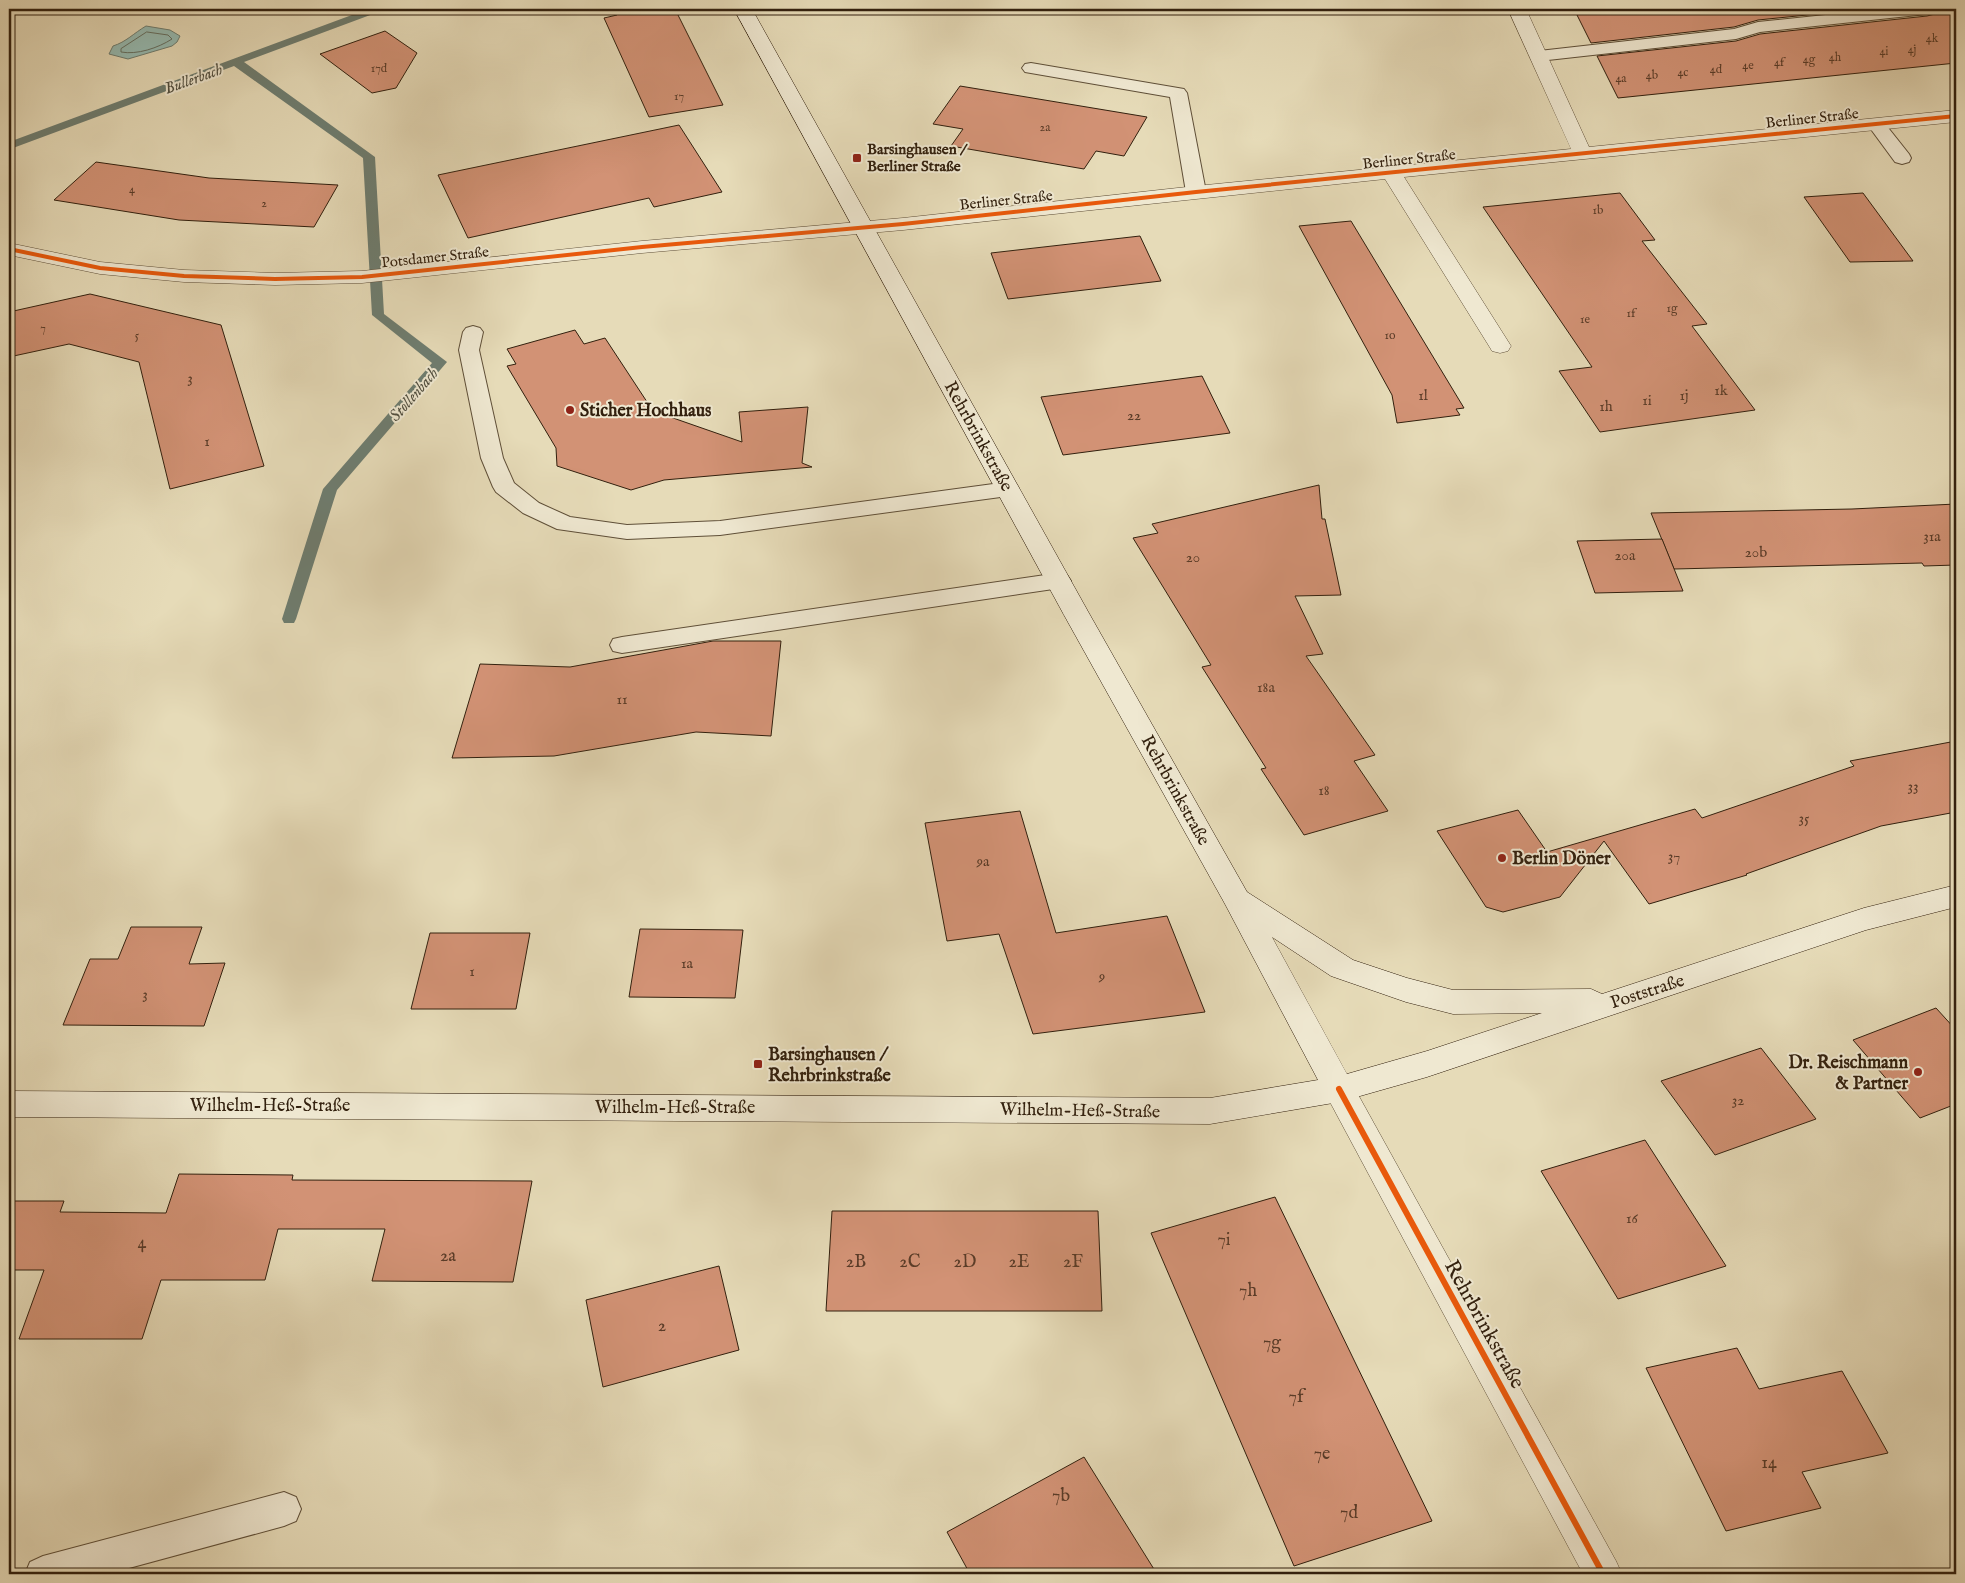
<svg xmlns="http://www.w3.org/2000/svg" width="1965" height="1583" font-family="'IM FELL English',serif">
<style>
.water{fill:#96bbb2;stroke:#6e7d70}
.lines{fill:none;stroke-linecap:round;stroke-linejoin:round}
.shore{stroke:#646e60;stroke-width:1}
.stream{fill:#6e7d70;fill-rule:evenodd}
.building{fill:#d29275;stroke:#32200e}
.lane-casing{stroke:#5f4f38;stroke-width:2}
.street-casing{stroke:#5f4f38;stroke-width:1}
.secondary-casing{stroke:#32200e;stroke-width:1}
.lane{fill:#efe8d1;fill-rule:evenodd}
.street{fill:#efe8d1;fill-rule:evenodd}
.secondary{fill:#efe8d1;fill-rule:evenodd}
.cycleway-far1-casing{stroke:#efe8d1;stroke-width:6}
.cycleway-casing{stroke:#efe8d1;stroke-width:9}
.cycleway-far1{stroke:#e8590c;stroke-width:4}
.cycleway{stroke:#e8590c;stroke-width:6}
.poi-dot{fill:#8f2418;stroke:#efe8d1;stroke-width:2}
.labels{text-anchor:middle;stroke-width:4;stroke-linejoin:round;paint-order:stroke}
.far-number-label{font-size:12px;fill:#5a3c28}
.far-street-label{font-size:15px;fill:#32200e;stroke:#efe8d1}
.far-poi-label{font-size:15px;font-weight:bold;fill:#32200e;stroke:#efe8d1;text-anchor:start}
.number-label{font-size:15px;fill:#5a3c28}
.far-water-label{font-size:16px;font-style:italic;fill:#504e3f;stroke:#efe8d1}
.poi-label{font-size:18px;font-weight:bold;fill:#32200e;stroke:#efe8d1;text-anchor:start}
.street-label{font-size:18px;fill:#32200e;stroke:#efe8d1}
.near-number-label{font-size:18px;fill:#5a3c28}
.near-street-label{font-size:21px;fill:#32200e;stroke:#efe8d1}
</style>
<rect width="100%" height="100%" fill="#e6dbb8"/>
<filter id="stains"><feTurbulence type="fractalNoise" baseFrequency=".004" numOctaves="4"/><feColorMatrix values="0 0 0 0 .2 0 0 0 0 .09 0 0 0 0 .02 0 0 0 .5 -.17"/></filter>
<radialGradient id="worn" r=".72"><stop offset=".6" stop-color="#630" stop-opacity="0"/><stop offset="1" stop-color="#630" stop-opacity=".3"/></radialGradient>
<path class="water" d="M146,26L170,30L180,36L177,42L172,46L128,59L109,54L113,46C126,42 134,33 146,26Z"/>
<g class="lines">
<path class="shore" d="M147,32L168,35L172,39C158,48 137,55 121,52V49Z"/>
<path class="stream" d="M368,9H382L381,11L244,62L375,157L384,314L447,362L337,490L296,619L294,623H284L282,619L323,489L432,363L372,315L363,158L234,66L13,148L9,149V142Z"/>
</g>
<g class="building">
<path d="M613,9H675L723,105L649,117L604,18L617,15Z"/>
<path d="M1574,9H1866L1758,20L1734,27L1591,43Z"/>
<path d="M1937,9H1956V63L1618,98L1597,56L1736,41L1760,34L1927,16L1935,14Z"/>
<path d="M385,31L417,53L396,88L372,93L320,54Z"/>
<path d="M960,86L1147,117L1124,156L1096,151L1084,169L951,146L963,129L933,124Z"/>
<path d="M679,125L722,192L654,207L649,198L468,238L438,175Z"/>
<path d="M96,162L209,178L338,185L314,227L179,220L54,200Z"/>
<path d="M1620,193L1655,240L1642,241L1707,324L1692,326L1755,410L1600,432L1559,371L1592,367L1483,207Z"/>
<path d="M1863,193L1913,261L1850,262L1804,197Z"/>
<path d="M1351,221L1464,408L1456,409L1460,415L1397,423L1392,395L1299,226Z"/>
<path d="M1140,236L1161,281L1008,299L991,253Z"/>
<path d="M90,294L221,325L264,466L170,489L139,362L69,344L9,357V312Z"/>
<path d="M575,330L584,344L605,338L653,411L742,442L739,412L808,407L802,463L812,467L664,480L631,490L557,466L556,448L507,366L516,364L507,349Z"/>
<path d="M1202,376L1230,433L1063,455L1041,397Z"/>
<path d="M1319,485L1322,519H1325L1341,595L1295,596L1323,654L1306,656L1375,755L1354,761L1388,811L1304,835L1261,769L1266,768L1202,667L1211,665L1133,538L1158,533L1152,524Z"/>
<path d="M1956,504V565L1924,566L1922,563L1674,569L1651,513L1852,509Z"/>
<path d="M1662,539L1683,591L1595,593L1577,541Z"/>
<path d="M713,641H781L771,736L696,732L554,756L452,758L480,664L570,667Z"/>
<path d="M1956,741V812L1881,826L1746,874L1747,875L1649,904L1604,841L1560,897L1503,912L1486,907L1437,831L1518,810L1547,852L1695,809L1702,818L1854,766L1850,761Z"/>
<path d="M1020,811L1056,933L1167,916L1205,1012L1033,1034L999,934L947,941L925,823Z"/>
<path d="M131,927H202L189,964L225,963L204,1026L63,1025L90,959H118Z"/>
<path d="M640,929L743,930L735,998L629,997Z"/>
<path d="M430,933H530L516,1009H411Z"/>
<path d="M1936,1008L1956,1030V1104L1920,1118L1853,1040Z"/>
<path d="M1761,1048L1816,1119L1715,1155L1661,1081Z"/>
<path d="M1645,1140L1726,1266L1618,1299L1541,1171Z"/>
<path d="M179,1174L293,1175L292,1180L532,1181L513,1282L372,1281L385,1229H278L265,1280H161L142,1339H19L44,1270H9V1201H64L60,1212L166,1213Z"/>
<path d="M1275,1197L1432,1521L1294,1566L1151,1233Z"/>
<path d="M832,1211H1098L1102,1311H826Z"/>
<path d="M719,1266L739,1350L603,1387L586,1300Z"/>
<path d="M1737,1348L1759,1389L1842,1371L1888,1453L1802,1472L1821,1508L1726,1531L1646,1368Z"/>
<path d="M1084,1457L1157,1574H970L947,1532Z"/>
</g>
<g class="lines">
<g class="lane-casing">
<g id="lane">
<path d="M1882,9H1935L1933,13L1927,14L1760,32L1736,39L1539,61L1533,60L1530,56L1533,52L1539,51L1734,29L1758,22Z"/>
<path d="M1031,63L1184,89L1187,93L1206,192L1203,196L1196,198L1189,196L1186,192L1170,97L1025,72L1022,68L1025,64Z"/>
<path d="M1876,119L1882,120L1909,154L1911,158L1909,162L1902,164L1895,162L1870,128L1867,124L1870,120Z"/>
<path d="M473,326L480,328L483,332L479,350L503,458L514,483L539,503L570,517L627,525L720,521L1008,482L1016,484L1019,489L1016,494L1008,496L720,535L627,539L557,529L523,513L496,492L493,487L481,458L459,350L463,332L466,328Z"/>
<path d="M1059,573L1067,575L1071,581L1067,587L622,653L613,651L610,645L613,639L622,637Z"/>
<path d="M284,1492L296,1497L301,1509L296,1521L284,1526L107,1574H25L30,1562L43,1556Z"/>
</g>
</g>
<g class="street-casing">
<g id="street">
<path d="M1508,9H1526L1589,147L1956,110V122L1404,177L1511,346L1508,351L1500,353L1492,351L1489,346L1385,179L903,230L642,253L362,283L275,285L184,282L100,274L9,255V243L100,262L184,270L275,273L362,271L642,241L903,218L1196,186L1571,149Z"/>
<path d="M1339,1076L1350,1080L1616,1561L1622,1574H1583L1323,1089L1328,1080Z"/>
</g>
</g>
<g class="secondary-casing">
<path id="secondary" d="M734,9H752L1090,615L1247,892L1353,960L1407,978L1453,990L1591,989L1602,994L1864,908L1956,885V907L1866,930L1427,1077L1339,1102L1210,1124L9,1117V1091L1210,1098L1318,1080L1225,904L1064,615ZM1272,937L1331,976L1406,1002L1453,1014L1542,1013L1427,1051L1347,1074Z"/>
</g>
<use href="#lane" class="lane"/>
<use href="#street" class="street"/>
<use href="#secondary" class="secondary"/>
<g class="cycleway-far1-casing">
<path id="cycleway-far1" d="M9,249L100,268L184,276L275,279L362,277L642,247L903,224L1196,192L1956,116"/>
</g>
<g class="cycleway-casing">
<path id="cycleway" d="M1339,1089L1603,1574"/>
</g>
<use href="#cycleway-far1" class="cycleway-far1"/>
<use href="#cycleway" class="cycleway"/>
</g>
<g class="poi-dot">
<rect x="852" y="153" width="10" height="10" rx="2.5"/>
<circle cx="570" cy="410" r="5"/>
<circle cx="1502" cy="858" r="5"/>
<rect x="753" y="1059" width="10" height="10" rx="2.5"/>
<circle cx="1918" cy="1072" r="5"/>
</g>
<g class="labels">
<g class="far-number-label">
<text x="1932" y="42">4k</text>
<text x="1912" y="53">4j</text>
<text x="1884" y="55">4i</text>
<text x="1835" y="61">4h</text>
<text x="1809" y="63">4g</text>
<text x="1779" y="66">4f</text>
<text x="1748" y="69">4e</text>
<text x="379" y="72">17d</text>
<text x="1716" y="73">4d</text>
<text x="1683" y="76">4c</text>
<text x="1652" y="79">4b</text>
<text x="1621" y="82">4a</text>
<text x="679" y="100">17</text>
<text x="1045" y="131">2a</text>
<text x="132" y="193">4</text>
<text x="264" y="207">2</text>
<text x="1598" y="214">1b</text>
<text x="1672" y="312">1g</text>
<text x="1631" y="317">1f</text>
<text x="1585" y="323">1e</text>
<text x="43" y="332">7</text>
<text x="137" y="339">5</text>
<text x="1390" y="339">1o</text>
</g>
<g class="far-street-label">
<text transform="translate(1812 118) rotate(-6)" y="5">Berliner Straße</text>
<text transform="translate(1409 159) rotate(-6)" y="5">Berliner Straße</text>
<text transform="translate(1006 200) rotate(-6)" y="5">Berliner Straße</text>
<text transform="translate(435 257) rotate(-6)" y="5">Potsdamer Straße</text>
</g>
<g class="far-poi-label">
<text x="867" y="154">Barsinghausen /<tspan x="867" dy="17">Berliner Straße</tspan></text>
</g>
<g class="number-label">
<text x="190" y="383">3</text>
<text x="1721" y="395">1k</text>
<text x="1423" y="400">1l</text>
<text x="1684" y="400">1j</text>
<text x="1647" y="405">1i</text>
<text x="1606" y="411">1h</text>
<text x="1134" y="420">22</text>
<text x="207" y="446">1</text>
<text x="1932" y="541">31a</text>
<text x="1756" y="557">20b</text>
<text x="1625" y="560">20a</text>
<text x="1193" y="562">20</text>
<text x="1266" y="692">18a</text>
<text x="622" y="704">11</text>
<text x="1913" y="791">33</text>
<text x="1324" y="795">18</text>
<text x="1804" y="823">35</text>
<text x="1674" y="861">37</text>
<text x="983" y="866">9a</text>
<text x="687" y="968">1a</text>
<text x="472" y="976">1</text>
<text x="1102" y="981">9</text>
<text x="145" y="999">3</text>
<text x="1738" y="1105">32</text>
<text x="1632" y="1223">16</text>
</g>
<g class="far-water-label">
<text transform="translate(193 78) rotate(-20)" y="6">Bullerbach</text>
<text transform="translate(413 394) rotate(-49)" y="6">Stollenbach</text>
</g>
<g class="poi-label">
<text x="580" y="416">Sticher Hochhaus</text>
<text x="1512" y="864">Berlin Döner</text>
<text x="768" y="1060">Barsinghausen /<tspan x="768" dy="21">Rehrbrinkstraße</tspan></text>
<text x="1908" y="1068" text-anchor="end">Dr. Reischmann<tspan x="1908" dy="21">&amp; Partner</tspan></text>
</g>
<g class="street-label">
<text transform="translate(979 436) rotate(61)" y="6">Rehrbrinkstraße</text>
<text transform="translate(1176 790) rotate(61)" y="6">Rehrbrinkstraße</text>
<text transform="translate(1647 991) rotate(-18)" y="6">Poststraße</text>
<text x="270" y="1111">Wilhelm-Heß-Straße</text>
<text x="675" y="1113">Wilhelm-Heß-Straße</text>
<text transform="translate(1080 1110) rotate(1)" y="6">Wilhelm-Heß-Straße</text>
</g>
<g class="near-number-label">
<text x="1224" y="1245">7i</text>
<text x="142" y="1248">4</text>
<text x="448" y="1261">2a</text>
<text x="856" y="1267">2B</text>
<text x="910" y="1267">2C</text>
<text x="965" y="1267">2D</text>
<text x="1019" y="1267">2E</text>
<text x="1073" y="1267">2F</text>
<text x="1248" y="1296">7h</text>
<text x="662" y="1331">2</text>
<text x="1272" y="1348">7g</text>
<text x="1296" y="1402">7f</text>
<text x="1322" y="1459">7e</text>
<text x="1769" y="1468">14</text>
<text x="1061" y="1501">7b</text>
<text x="1349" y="1518">7d</text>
</g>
<g class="near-street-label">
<text transform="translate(1485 1324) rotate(61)" y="7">Rehrbrinkstraße</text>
</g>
</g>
<rect width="1965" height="1583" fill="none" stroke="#e6dbb8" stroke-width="30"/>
<rect x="10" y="10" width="1945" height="1563" fill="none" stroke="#32200e" stroke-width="2.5"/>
<rect x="15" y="15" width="1935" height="1553" fill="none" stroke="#32200e"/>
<rect width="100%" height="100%" filter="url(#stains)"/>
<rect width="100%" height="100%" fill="url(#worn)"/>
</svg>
